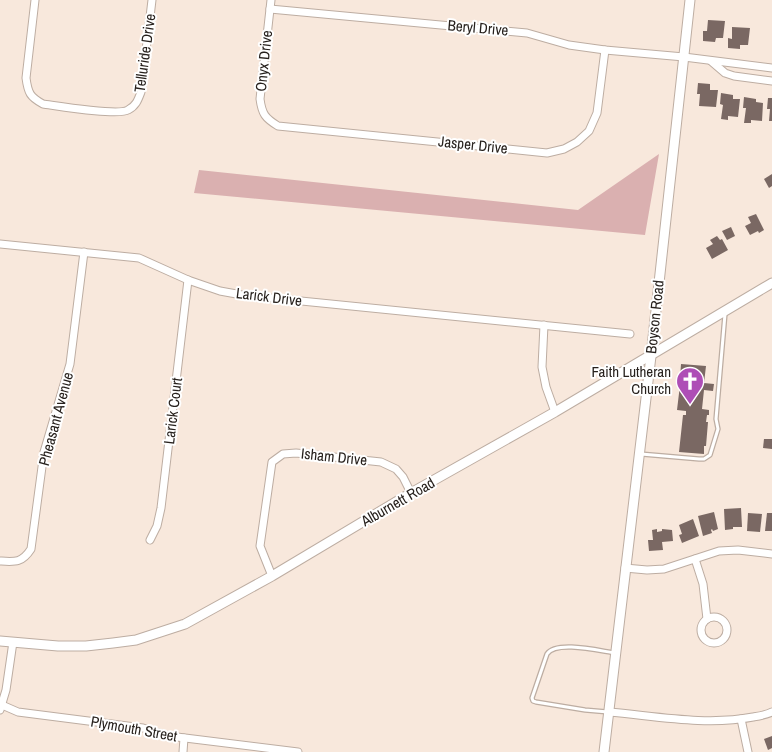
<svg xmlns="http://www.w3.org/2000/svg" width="772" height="752" font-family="'Archivo Narrow',sans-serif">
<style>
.green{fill:#dab0b0}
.building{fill:#7a6863}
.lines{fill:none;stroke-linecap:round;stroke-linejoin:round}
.service-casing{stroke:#bdada2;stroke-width:5.5}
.minor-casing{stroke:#bdada2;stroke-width:9}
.tertiary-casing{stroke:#bdada2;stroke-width:11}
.service{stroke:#fff;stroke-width:3}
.minor{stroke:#fff;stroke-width:7}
.tertiary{stroke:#fff;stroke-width:9}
.labels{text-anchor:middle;stroke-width:4;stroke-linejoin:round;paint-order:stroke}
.street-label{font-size:15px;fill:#27211d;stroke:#fff}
.poi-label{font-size:15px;fill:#27211d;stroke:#fff;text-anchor:end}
</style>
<rect width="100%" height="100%" fill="#f8e8dc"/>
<path class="green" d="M659,154L645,235L194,193L199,170L578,210Z"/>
<g class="building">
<path d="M708,20L725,21L723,38H716L715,42L703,41V31H707Z"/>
<path d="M732,27L750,28L748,45H740V49L728,48V38L732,39Z"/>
<path d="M698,83L710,84V90H718L716,107L699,106L700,94H697Z"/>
<path d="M721,93L733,95V99H740L738,117L728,116V120L721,119L723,105L720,104Z"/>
<path d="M744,97L756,99V102L763,103L762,121L751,120V123H744L746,108H743Z"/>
<path d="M768,98H772V121H769L770,109H767Z"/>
<path d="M772,174V186L769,188L764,179Z"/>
<path d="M756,214L764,230L759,233L758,231L750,235L745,226L751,223L748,217Z"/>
<path d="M731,227L735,236L727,240L722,231Z"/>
<path d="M717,236L720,240L722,239L728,250L712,259L706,248L713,244L710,240Z"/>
<path d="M681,364L706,366L704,383L714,384L713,391L704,390L702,409L709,410V415H707L706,422H708L706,446H704V454L679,452L683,415H686V411L677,410L680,385H686V379L680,378Z"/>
<path d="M764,439H772V449L763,448Z"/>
<path d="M741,508L742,527H733V529L725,530L724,509Z"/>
<path d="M714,512L718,529L713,531L712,529L711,530L712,533L703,536L698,516Z"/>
<path d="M748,513L762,514L760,532L747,531Z"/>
<path d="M767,513H772V531H765Z"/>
<path d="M693,519L699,536L682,543L679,535L682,534L679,525Z"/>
<path d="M657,529V532L662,531V529L672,530L673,541L662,542L663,550L649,551L648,540H653L652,530Z"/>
<path d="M772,736V748L768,750L764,739Z"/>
</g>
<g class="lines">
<g class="service-casing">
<g id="service">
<path d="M641,454L699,459H704L710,455L718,429L716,419L725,314"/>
<path d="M608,712L585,710L536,702L533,701L532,698L547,654C556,640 600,651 615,653"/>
</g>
</g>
<g class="minor-casing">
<g id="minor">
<path d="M35,0L26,78C28,93 30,97 43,104C58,106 118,116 128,110C136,106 138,100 141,92L152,0"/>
<path d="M271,0L260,99C262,114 265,118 278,126L547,153L564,149L577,142L589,131L597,113L605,50"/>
<path d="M270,9L527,33L569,45L605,50L684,57L772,68"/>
<path d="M711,61L725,73L734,76L772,81"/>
<path d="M0,244L139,258L188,280L220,291L242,295L630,334"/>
<path d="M544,325L542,367L546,387L555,412"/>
<path d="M150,540L157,526L161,508L188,280"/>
<path d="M695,559L703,584L707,619"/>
<path d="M0,561C15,562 22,563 31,549L44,452L70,364L84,252"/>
<path d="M625,568L647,570L664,569L719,551L738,550L772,554"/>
<path d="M272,576L260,546L272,462L283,454L296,453L381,462L396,469L403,477L411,493"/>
<circle cx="714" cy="630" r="13"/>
<path d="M2,705L18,712L143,728L169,736L298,752"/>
<path d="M0,710L6,690L13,642"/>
<path d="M609,712C656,716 706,726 753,717C759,716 766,715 772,712"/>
<path d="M741,719L748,752"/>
<path d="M183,752L184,738"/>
</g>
</g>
<g class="tertiary-casing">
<g id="tertiary">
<path d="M0,641L58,646H86L113,643L136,640L185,624L272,576L411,493L555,412L772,283"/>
<path d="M604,752L651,356L690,0"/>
</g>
</g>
<use href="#service" class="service"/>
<use href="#minor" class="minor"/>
<use href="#tertiary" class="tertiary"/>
</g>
<defs>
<g id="church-pin" transform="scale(1.4375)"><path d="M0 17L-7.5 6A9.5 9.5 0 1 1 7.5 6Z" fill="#ae4eb6" stroke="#fff"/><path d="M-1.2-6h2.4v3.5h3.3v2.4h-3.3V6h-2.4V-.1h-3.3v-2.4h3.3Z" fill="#fff"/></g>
</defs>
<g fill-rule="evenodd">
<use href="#church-pin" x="690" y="381"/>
</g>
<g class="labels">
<g class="street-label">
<text transform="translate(478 28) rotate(5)" y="5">Beryl Drive</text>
<text transform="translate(145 53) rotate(-82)" y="5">Telluride Drive</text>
<text transform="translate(264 61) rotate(-84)" y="5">Onyx Drive</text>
<text transform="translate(473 145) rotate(6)" y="5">Jasper Drive</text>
<text transform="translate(269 297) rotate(7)" y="5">Larick Drive</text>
<text transform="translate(655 317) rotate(-84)" y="5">Boyson Road</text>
<text transform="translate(173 411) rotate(-83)" y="5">Larick Court</text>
<text transform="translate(56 419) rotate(-75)" y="5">Pheasant Avenue</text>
<text transform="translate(334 457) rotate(6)" y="5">Isham Drive</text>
<text transform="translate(398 502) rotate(-30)" y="5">Alburnett Road</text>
<text transform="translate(134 729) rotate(10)" y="5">Plymouth Street</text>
</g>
<g class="poi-label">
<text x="671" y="377">Faith Lutheran<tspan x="671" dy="17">Church</tspan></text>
</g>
</g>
</svg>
